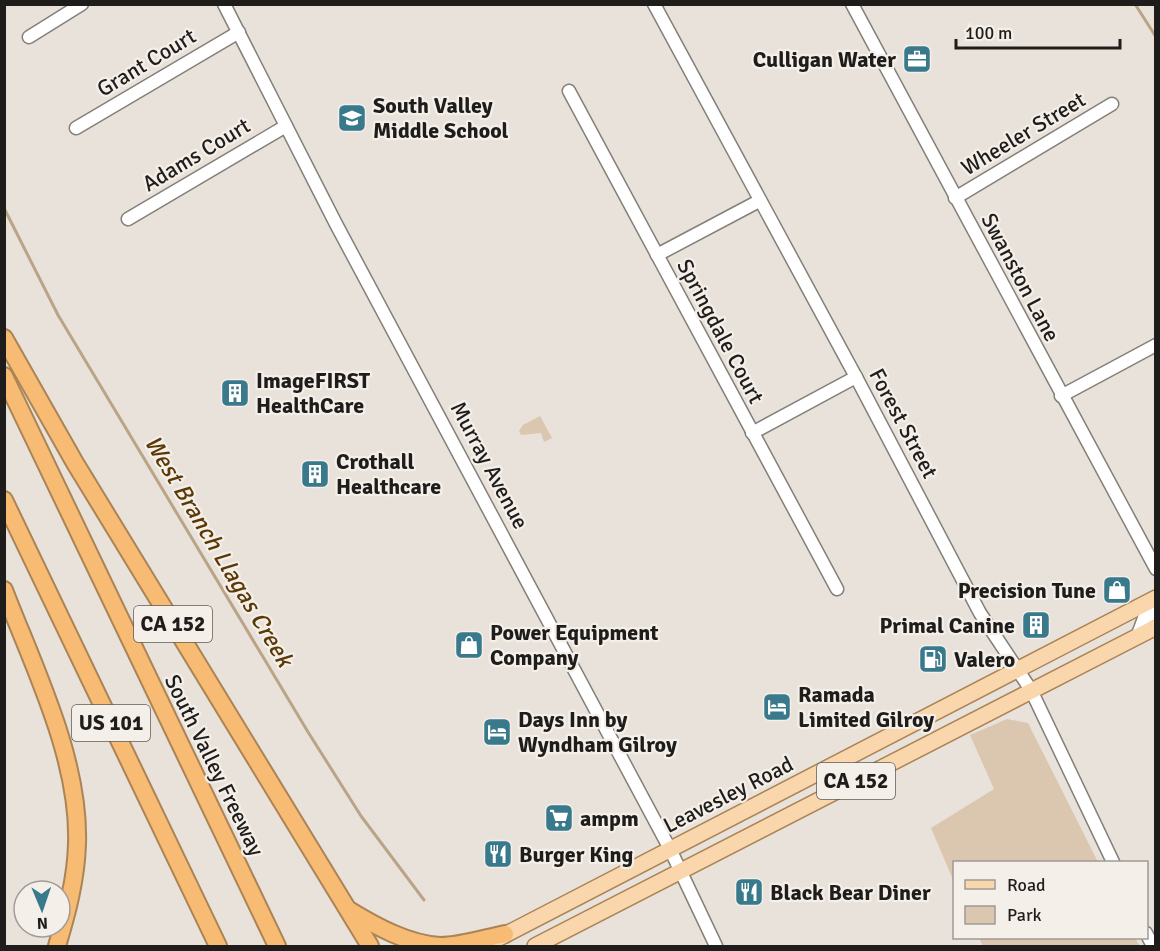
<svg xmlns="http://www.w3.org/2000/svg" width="1160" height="951" font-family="Signika,sans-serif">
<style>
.green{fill:#dbc7b0}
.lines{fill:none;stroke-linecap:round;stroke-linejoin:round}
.stream{stroke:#bba388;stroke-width:3}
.minor-casing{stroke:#847f79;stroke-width:15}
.major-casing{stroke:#ab8455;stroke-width:18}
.highway-casing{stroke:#ab8455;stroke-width:20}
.minor{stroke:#fff;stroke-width:12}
.major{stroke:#fad6ac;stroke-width:15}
.highway{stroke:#f7bb74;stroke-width:16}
.labels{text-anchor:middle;stroke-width:4.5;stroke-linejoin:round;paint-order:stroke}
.shield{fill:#f5efe9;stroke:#5f5c59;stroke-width:1.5}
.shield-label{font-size:21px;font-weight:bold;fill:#1f1d1b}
.poi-label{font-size:22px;font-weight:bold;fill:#1f1d1b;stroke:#f5efe9;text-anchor:start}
.street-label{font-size:22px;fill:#1f1d1b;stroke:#f5efe9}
.water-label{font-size:24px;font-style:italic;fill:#5b3907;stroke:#f5efe9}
</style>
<rect width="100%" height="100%" fill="#e8e2db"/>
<g class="green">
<path d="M540,416L552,438L544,442L541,433L521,435L519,431L523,425Z"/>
<path d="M1007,719L1028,723L1098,862H954V882L931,828L994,789L970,735Z"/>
<path d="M979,938H1135L1140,946H983Z"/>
</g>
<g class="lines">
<g class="stream">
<path d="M1135,4L1156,37"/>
<path d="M4,208L58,315L308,732L361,816L424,900"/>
</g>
<g class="minor-casing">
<g id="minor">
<path d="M224,4L336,224L670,849L716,946"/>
<path d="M654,4L856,377L980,613L1031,690L1113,862"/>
<path d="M852,4L1156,569"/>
<path d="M29,37L82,4"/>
<path d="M569,91L837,589"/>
<path d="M76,128L239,32"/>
<path d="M955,198L1112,104"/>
<path d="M128,219L286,126"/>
<path d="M657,255L759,201"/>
<path d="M1061,396L1156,345"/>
<path d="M752,433L856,377"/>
<path d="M1137,637L1144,618L1156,612"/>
<path d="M1146,933L1153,946"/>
</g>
</g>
<g class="major-casing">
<g id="major">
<path d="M495,940L1156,598"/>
<path d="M535,946L1156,627"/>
</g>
</g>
<g class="highway-casing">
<g id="highway">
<path d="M4,338L75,463L370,946"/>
<path d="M4,376L277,946"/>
<path d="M4,500L218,946"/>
<path d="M4,590C34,668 80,759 77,844C76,879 67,913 57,946"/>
<path d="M349,910C377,927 408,944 440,946C461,946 485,938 505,934"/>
</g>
</g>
<use href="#minor" class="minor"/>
<use href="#major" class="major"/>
<use href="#highway" class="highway"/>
</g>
<defs>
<g id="office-square" transform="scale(1.5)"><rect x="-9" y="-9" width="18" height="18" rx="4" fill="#38798c" stroke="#f5efe9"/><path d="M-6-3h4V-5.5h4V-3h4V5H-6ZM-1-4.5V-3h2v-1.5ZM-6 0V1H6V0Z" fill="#fff"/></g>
<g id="school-square" transform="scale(1.5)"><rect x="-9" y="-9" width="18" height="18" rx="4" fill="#38798c" stroke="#f5efe9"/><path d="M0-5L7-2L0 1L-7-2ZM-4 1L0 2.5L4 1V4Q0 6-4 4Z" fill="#fff"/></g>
<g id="building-square" transform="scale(1.5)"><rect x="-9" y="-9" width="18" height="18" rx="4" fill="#38798c" stroke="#f5efe9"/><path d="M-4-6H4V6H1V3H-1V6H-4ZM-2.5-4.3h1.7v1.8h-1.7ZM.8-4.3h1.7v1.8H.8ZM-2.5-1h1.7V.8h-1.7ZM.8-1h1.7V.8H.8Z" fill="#fff"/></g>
<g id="shop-square" transform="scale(1.5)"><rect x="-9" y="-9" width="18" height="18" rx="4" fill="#38798c" stroke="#f5efe9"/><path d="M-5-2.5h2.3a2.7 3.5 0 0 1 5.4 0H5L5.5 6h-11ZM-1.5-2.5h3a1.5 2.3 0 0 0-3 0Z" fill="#fff"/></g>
<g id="fuel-square" transform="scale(1.5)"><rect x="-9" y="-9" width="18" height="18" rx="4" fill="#38798c" stroke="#f5efe9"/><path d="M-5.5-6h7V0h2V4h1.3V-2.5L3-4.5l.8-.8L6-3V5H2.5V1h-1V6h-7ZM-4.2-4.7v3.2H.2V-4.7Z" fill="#fff"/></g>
<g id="hotel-square" transform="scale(1.5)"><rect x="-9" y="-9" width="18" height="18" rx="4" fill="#38798c" stroke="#f5efe9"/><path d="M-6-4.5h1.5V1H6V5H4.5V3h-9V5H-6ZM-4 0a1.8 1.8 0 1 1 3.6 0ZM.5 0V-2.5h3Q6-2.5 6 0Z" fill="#fff"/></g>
<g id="supermarket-square" transform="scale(1.5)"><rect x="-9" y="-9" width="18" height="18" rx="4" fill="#38798c" stroke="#f5efe9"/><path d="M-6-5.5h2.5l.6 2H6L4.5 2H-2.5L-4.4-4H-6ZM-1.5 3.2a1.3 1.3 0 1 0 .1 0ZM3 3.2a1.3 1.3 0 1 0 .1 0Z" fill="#fff"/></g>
<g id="restaurant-square" transform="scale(1.5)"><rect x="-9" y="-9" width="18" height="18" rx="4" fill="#38798c" stroke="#f5efe9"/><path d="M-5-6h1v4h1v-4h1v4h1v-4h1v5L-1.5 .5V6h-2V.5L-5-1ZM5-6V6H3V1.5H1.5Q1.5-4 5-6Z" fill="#fff"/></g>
</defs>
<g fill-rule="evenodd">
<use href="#office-square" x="917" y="59"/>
<use href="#school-square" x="352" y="118"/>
<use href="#building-square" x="235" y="393"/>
<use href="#building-square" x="315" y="474"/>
<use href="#shop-square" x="1117" y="590"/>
<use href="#building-square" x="1036" y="625"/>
<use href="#shop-square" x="469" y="645"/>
<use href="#fuel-square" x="933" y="659"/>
<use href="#hotel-square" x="777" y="707"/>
<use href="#hotel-square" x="497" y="732"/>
<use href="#supermarket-square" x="559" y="818"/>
<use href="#restaurant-square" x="498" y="854"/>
<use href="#restaurant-square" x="749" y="892"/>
</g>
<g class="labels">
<g class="shield">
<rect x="134" y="606" width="78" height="36" rx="4.5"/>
<rect x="72" y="705" width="78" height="36" rx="4.5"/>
<rect x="817" y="763" width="78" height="36" rx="4.5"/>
</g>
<g class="shield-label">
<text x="173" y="631">CA 152</text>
<text x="111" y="730">US 101</text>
<text x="856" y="788">CA 152</text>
</g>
<g class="poi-label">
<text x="896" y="67" text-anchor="end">Culligan Water</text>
<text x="373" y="113">South Valley<tspan x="373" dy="25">Middle School</tspan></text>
<text x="256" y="388">ImageFIRST<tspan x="256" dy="25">HealthCare</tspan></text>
<text x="336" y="469">Crothall<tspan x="336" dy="25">Healthcare</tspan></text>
<text x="1096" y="598" text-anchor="end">Precision Tune</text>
<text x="1015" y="633" text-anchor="end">Primal Canine</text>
<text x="490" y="640">Power Equipment<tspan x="490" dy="25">Company</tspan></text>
<text x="954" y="667">Valero</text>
<text x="798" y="702">Ramada<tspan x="798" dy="25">Limited Gilroy</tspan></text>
<text x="518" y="727">Days Inn by<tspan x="518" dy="25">Wyndham Gilroy</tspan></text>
<text x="580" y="826">ampm</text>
<text x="519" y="862">Burger King</text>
<text x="770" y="900">Black Bear Diner</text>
</g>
<g class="street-label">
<text transform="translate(146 62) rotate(-31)" y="8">Grant Court</text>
<text transform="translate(1023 133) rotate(-31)" y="8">Wheeler Street</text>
<text transform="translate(196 154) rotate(-31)" y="8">Adams Court</text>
<text transform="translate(1021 277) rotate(62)" y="8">Swanston Lane</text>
<text transform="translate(721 331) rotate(62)" y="8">Springdale Court</text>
<text transform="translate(904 423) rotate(62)" y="8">Forest Street</text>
<text transform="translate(490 465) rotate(62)" y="8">Murray Avenue</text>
<text transform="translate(215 765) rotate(64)" y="8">South Valley Freeway</text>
<text transform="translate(728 794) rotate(-27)" y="8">Leavesley Road</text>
</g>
<g class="water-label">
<text transform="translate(219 551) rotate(59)" y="8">West Branch Llagas Creek</text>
</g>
</g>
<rect width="1160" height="951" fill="none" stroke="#1f1d1b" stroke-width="12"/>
<rect x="953" y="861" width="195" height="78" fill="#f5efe9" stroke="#9f9b97" stroke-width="1.5"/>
<rect x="965" y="880" width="30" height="9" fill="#fad6ac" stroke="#9f9b97" stroke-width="1.5"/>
<text x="1007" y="891" font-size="18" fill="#1f1d1b">Road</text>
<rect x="965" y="906" width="30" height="18" fill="#dbc7b0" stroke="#9f9b97" stroke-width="1.5"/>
<text x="1007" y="921" font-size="18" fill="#1f1d1b">Park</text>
<g transform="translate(42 909) rotate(178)"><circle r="28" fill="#f5efe9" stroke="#9f9b97" stroke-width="1.5"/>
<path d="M0-4.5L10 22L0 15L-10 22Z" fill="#38798c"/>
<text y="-9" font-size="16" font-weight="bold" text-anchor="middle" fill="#1f1d1b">N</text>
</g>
<path d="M956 39v9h164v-9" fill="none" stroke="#1f1d1b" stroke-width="3"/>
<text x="965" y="39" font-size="18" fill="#1f1d1b" stroke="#f5efe9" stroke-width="4.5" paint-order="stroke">100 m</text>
</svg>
